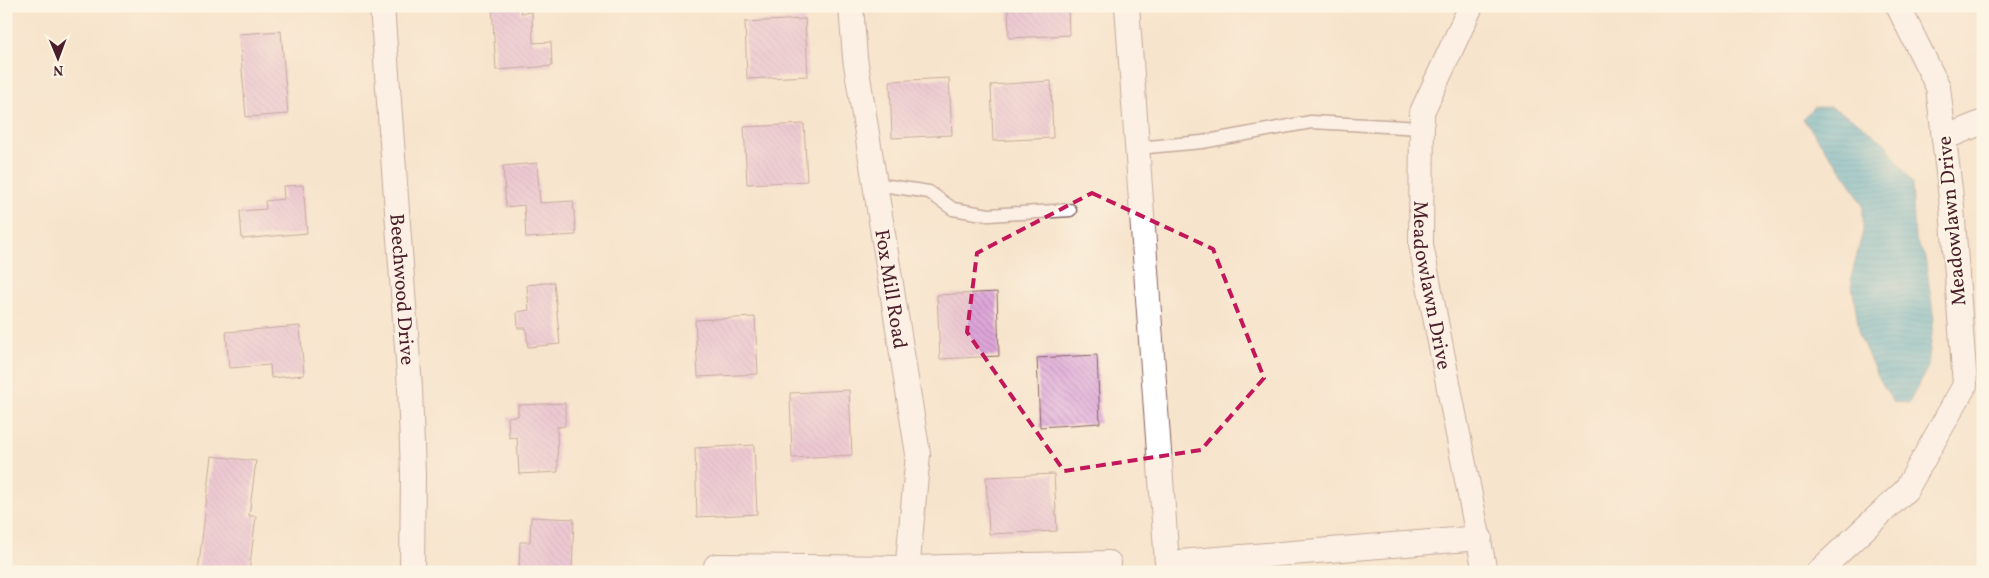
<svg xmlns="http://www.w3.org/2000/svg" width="1989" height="578" font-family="Vollkorn,serif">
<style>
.water{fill:url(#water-rules);stroke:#486678}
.building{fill:url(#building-back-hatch)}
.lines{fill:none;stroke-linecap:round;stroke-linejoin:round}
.service-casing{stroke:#876463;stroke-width:15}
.minor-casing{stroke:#876463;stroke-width:26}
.service{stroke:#fff;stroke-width:12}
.minor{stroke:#fff;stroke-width:24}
.marked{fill:none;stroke:#c2185b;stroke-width:4;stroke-dasharray:10 6;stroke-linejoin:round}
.labels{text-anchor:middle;stroke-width:4;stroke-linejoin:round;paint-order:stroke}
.street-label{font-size:20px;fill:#4a1f2b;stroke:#fcf5e5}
</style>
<defs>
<pattern id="water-rules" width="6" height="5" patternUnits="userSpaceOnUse" patternTransform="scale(1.25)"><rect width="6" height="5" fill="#47adc6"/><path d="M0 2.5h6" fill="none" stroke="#3d8ca1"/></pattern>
<pattern id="building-back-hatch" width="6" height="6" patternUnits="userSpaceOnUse" patternTransform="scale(1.25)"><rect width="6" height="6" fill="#dea7da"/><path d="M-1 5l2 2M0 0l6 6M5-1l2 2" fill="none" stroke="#b687b1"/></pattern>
</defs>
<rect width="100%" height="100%" fill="#fcf5e5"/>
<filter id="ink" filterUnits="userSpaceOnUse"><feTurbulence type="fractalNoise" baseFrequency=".02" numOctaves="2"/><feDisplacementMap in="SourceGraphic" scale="10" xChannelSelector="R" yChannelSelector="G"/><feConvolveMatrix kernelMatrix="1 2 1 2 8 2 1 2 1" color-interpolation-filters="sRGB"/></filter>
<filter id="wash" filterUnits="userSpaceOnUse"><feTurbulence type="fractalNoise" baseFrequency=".0096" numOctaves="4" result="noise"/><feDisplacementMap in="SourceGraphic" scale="20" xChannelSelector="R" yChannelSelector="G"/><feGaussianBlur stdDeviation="1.12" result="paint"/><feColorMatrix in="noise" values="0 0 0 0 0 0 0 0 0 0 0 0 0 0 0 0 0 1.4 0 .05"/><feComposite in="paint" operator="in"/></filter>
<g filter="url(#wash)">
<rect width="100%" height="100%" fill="#f7e4cc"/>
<path class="water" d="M1814,107H1831L1857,121L1887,145L1912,183L1915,239L1925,257L1934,318L1928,367L1909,403L1893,402L1876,373L1860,337L1851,278L1863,231V206L1848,179L1803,119Z"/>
<g id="blocks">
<g class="building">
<path d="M492,6H520L521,13L532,12L533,43L551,42L552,66L496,70Z"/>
<path d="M1008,6H1068L1069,35L1009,38Z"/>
<path d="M805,19L808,76L747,79L745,22Z"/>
<path d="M281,31L288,114L246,117L239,34Z"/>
<path d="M949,78L952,135L892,138L890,81Z"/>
<path d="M1051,81L1053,138L993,141L991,85Z"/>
<path d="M804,124L807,181L747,184L744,127Z"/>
<path d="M537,163L540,203L573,201L576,235L526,238L524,205L506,207L503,166Z"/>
<path d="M303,185L307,233L242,239L240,211L266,209L265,201L284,199L283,186Z"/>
<path d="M554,282L560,344L528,347L526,328H518L517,312L529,310L527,285Z"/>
<path d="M997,292L999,356L940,359L937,295Z"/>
<path d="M755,317L758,374L698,377L695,320Z"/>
<path d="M300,326L304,375L271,378L270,365L229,368L226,332Z"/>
<path d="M1097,355L1100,423L1040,427L1037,358Z"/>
<path d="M849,390L852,455L792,458L790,393Z"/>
<path d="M565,403V426L557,427L558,472L519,474L517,437L509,438L508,417L518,416V405Z"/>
<path d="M754,445L757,514L697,517L695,448Z"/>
<path d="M212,456L256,461L249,516H256L249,572H198Z"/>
<path d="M1054,474L1057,531L989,534L986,477Z"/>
<path d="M531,517L574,519L572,572H519L520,542H530Z"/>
</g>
</g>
</g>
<g filter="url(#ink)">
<use href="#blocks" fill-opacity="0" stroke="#876463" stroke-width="1"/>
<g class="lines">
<g class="service-casing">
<g id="service">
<path d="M1137,148L1202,142L1311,122L1422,128"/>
<path d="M875,184L929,192L953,209L989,215L1070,210"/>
</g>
</g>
<g class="minor-casing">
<g id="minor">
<path id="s1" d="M382,6L410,388L413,474L412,572"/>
<path id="s2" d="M851,6L855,58L918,454L907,572"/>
<path d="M1127,6L1167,563L1480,538"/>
<path id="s3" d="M1471,6L1422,112L1421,245L1485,572"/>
<path d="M1944,138L1983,122"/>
<path d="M716,566L908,568L1109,563"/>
<path d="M1818,572L1906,490L1965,385L1952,207L1938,87L1898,6"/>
</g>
</g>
<use href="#service" class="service"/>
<use href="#minor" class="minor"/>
</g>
</g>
<path d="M0 0H1989V578H0ZM1092,193L1213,249L1264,378L1201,450L1064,471L967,332L977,253Z" fill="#f7e4cc" fill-opacity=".55" fill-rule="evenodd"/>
<path class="marked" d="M1092,193L1213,249L1264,378L1201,450L1064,471L967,332L977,253Z"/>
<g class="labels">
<g class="street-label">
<text transform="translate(1951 221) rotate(-95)" y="7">Meadowlawn Drive</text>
<text dy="7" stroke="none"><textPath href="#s3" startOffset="291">Meadowlawn Drive</textPath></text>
<text dy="7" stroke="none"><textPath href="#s1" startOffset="284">Beechwood Drive</textPath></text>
<text dy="7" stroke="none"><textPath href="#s2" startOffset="286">Fox Mill Road</textPath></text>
</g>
</g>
<rect width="1989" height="578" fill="none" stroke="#fcf5e5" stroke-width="25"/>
<g transform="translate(58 58) rotate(179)" stroke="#fcf5e5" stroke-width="4" paint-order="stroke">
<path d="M0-4L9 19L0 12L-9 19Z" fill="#4a1f2b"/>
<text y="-8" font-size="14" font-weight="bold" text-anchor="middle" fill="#4a1f2b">N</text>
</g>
</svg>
